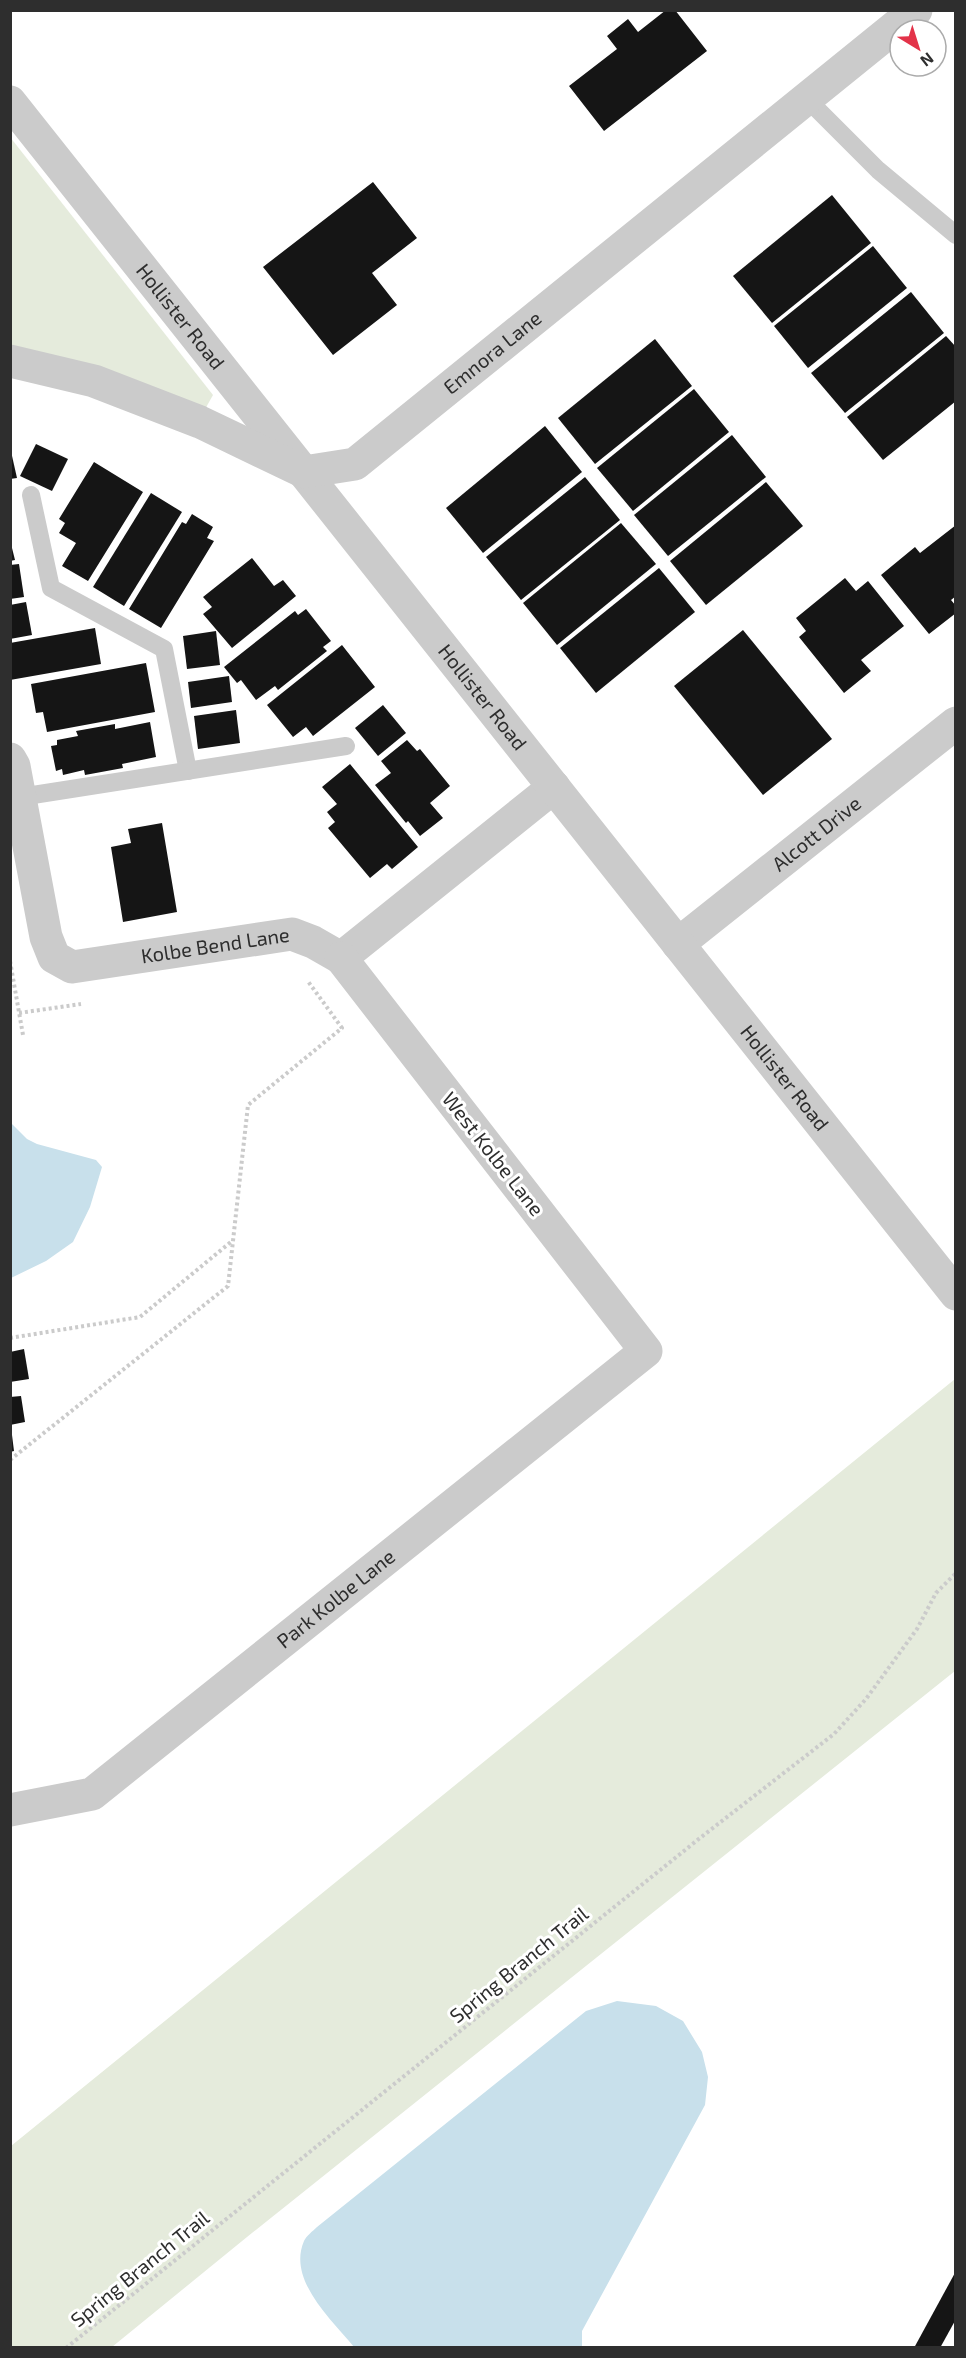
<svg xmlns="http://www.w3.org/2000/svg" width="966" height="2358" font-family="'Exo 2',sans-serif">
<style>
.green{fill:#e5ebdc}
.water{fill:#c8e0eb}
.building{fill:#151515}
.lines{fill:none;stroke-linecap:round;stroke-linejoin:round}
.path{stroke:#cbcbcb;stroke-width:4;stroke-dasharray:3 3;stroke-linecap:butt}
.service{stroke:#cbcbcb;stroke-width:18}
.minor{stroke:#cbcbcb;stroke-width:33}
.tertiary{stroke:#cbcbcb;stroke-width:33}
.labels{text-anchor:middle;stroke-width:6;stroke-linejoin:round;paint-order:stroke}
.street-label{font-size:20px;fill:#2e2e2e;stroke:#fff}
</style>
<rect width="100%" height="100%" fill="#fff"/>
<g class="green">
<path d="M10,137L213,395L204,411L11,348Z"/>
<path d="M955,1379V1671L247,2237L112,2347H11V2146Z"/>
</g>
<g class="water">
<path d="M10,1122L27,1139L37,1144L96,1160L102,1167L90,1207L73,1242L46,1261L11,1278Z"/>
<path d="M617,2001L656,2006L683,2021L702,2052L708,2077L705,2105L582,2331V2347H354C332,2320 287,2280 304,2241C306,2236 313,2231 317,2227L586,2011Z"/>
</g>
<g class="building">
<path d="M666,10H675L707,51L604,131L569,86L617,49L607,36L628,19L638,32Z"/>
<path d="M373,182L417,238L372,273L397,305L333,355L263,267Z"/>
<path d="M832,195L871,243L772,323L733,276Z"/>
<path d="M873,246L907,288L808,368L774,326Z"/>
<path d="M911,292L944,333L845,413L811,373Z"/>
<path d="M946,336L956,347V401L883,460L847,417Z"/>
<path d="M655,339L692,386L595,464L558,418Z"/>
<path d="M694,389L729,432L633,511L597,468Z"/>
<path d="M545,426L582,472L483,553L446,508Z"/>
<path d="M732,435L766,477L668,556L634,515Z"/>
<path d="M36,444L68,459L52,491L20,476Z"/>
<path d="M10,447L17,478L10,479Z"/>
<path d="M94,462L143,492L88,581L62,566L76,543L59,533L65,523L59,519Z"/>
<path d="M585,477L620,520L521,600L486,557Z"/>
<path d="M766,482L803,526L706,605L670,561Z"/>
<path d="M151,493L182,512L124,606L93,587Z"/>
<path d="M192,514L213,527L207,538L214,541L161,628L129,609L182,522L186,524Z"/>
<path d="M621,523L656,564L557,645L523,603Z"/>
<path d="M956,525V596L951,600L956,606V613L929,634L881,575L915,547L920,553Z"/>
<path d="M10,540L15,560L10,561Z"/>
<path d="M252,558L274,586L283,580L296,596L232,648L203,614L212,607L203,597Z"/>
<path d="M19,564L24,597L10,599V565Z"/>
<path d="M659,568L695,612L596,693L560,648Z"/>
<path d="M845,578L856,591L868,581L904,626L861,660L871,671L844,693L799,637L806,631L796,618Z"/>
<path d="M26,602L32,635L10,639V605Z"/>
<path d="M306,609L331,641L323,647L327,651L278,690L275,686L256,700L241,680L237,683L224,667L295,611L298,615Z"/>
<path d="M95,628L101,664L10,680V643Z"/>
<path d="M743,630L832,739L763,795L674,686Z"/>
<path d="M216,631L220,665L187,669L183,636Z"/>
<path d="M342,645L375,687L313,736L306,727L293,737L267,705Z"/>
<path d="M146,663L155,712L47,732L43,712L36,713L31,684Z"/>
<path d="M229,676L232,702L191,708L188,682Z"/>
<path d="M383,705L406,733L378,756L355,728Z"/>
<path d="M236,710L240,743L198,749L194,716Z"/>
<path d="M150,722L156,757L122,764L123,768L85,775L84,770L63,775L62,769L56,771L51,746L57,745V740L78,736L76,731L115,724V729Z"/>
<path d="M407,740L417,751L420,749L450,786L430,803L443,818L420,836L408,821L406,823L375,785L391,773L381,761Z"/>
<path d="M350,764L418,847L392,869L387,864L370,878L328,828L335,822L327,812L337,804L322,787Z"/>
<path d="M162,823L177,912L123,922L111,847L131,843L128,829Z"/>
<path d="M24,1349L29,1379L10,1382V1352Z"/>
<path d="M21,1396L25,1422L10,1425V1397Z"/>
<path d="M12,1435L14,1451L10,1452V1436Z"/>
<path d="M956,2271V2319L940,2348H914Z"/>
</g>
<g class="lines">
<g class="path">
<path d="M10,961L23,1035"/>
<path d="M19,1013L81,1004"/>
<path d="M10,1338L140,1317L232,1241"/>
<path d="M10,1460L228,1286L248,1105L342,1028L307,980"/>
<path d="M66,2348L700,1838L834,1734L866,1699L917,1629L936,1593L956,1573"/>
</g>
<g class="service">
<path d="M807,99L878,170L956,235"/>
<path d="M31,495L51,588L164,649L188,771"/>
<path d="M20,797L346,746"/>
</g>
<g class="minor">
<path id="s1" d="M10,759L14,766L46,937L54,957L72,967L292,934L313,942L341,958L554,787"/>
<path id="s2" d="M678,944L956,723"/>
<path id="s3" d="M10,1810L92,1794L646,1351L341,958"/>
</g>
<g class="tertiary">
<path id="s4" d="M10,102L956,1294"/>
<path id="s5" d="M10,361L94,381L200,422L304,472L355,464L916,10"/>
</g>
</g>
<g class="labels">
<g class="street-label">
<text dy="7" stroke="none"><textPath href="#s4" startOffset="274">Hollister Road</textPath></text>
<text dy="7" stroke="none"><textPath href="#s5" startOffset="544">Emnora Lane</textPath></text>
<text dy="7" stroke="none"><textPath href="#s4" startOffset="760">Hollister Road</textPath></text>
<text dy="7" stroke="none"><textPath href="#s2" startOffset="177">Alcott Drive</textPath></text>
<text dy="7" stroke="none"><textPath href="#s1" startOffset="369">Kolbe Bend Lane</textPath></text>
<text dy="7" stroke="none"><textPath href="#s4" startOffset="1246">Hollister Road</textPath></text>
<text transform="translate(493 1154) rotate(52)" y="7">West Kolbe Lane</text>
<text dy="7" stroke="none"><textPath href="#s3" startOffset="396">Park Kolbe Lane</textPath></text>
<text transform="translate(519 1965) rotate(-39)" y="7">Spring Branch Trail</text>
<text transform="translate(140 2269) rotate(-39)" y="7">Spring Branch Trail</text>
</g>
</g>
<rect width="966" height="2358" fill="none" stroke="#2e2e2e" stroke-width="24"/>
<g transform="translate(918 48) rotate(142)"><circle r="28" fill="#ffffff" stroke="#ababab" stroke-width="1.5"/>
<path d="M0-4.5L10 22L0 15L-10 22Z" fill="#e33349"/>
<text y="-9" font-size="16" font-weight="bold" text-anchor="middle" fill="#2e2e2e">N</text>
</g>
</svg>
